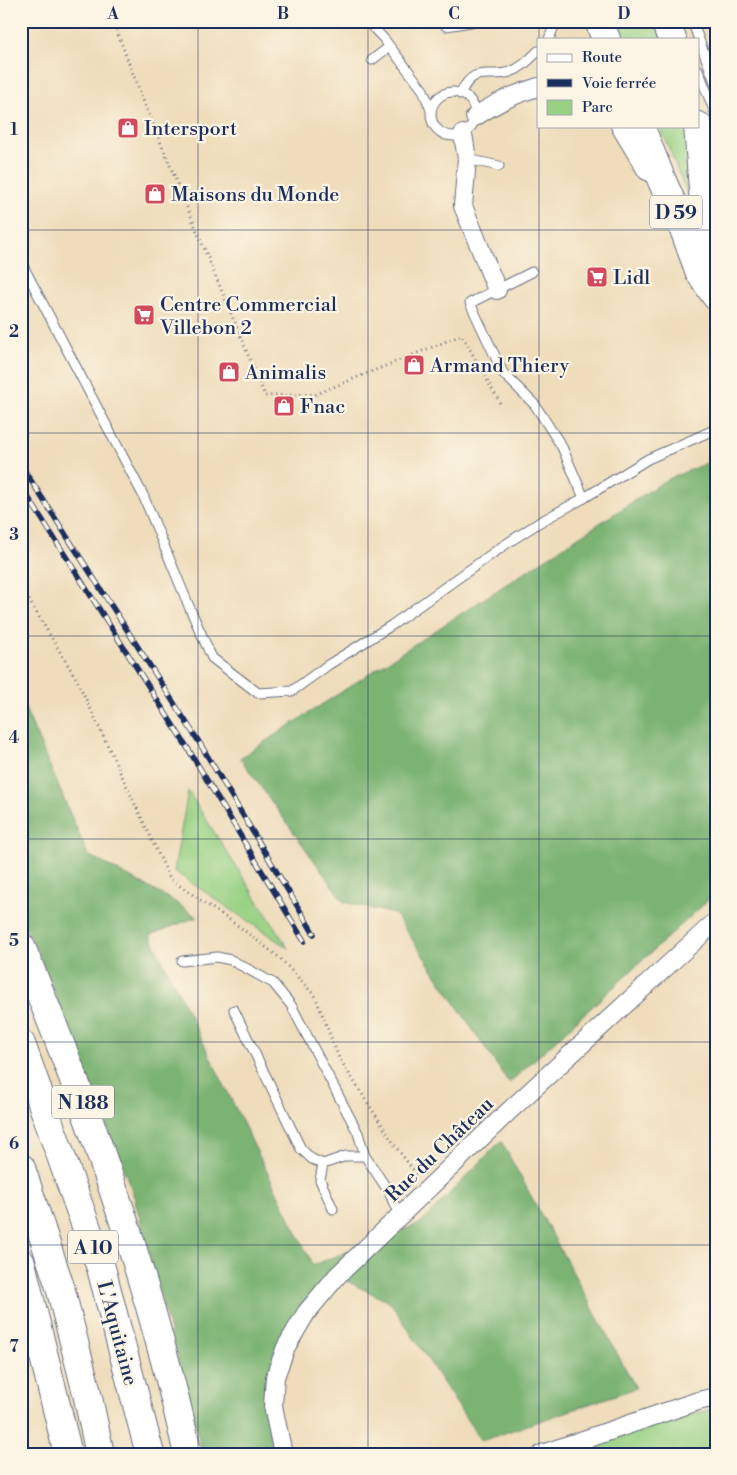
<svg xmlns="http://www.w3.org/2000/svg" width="737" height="1475" font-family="'Libre Bodoni',serif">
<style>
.green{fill:#98d184;stroke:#5a8071}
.forest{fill:#7ab372;stroke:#4a7168}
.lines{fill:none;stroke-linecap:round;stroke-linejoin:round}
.lane-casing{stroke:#656c7e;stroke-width:11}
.street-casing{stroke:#656c7e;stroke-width:20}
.primary-casing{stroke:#656c7e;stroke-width:30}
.highway-casing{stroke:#656c7e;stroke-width:30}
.path{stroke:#656c7e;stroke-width:3;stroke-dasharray:1 4;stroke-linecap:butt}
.lane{stroke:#fff;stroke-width:9}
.street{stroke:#fff;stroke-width:18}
.primary{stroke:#fff;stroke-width:28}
.highway{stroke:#fff;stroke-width:28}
.rail-casing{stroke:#1b2f5e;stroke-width:5.5}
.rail{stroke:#fcf5e5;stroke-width:4;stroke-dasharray:11;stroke-linecap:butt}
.grid{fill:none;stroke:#1b2f5e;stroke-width:1;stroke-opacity:0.55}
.labels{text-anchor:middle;stroke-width:4.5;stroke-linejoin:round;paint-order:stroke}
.shield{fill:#fcf5e5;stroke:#5e6a86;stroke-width:1}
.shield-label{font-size:19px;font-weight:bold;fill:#1b2f5e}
.poi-label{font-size:20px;fill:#1b2f5e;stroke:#fcf5e5;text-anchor:start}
.street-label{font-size:20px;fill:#1b2f5e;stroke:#fcf5e5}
.neatline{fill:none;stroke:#1b2f5e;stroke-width:2}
.grid-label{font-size:16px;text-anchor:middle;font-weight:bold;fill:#1b2f5e}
</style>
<rect width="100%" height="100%" fill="#fcf5e5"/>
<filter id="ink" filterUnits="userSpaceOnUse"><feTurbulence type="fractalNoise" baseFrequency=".02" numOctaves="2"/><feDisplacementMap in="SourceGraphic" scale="10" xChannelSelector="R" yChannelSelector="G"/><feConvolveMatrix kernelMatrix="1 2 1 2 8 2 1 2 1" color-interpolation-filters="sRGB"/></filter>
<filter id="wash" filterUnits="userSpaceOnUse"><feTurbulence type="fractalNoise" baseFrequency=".0096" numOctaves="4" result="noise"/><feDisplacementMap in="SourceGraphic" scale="20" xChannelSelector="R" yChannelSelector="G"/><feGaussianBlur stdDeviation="1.12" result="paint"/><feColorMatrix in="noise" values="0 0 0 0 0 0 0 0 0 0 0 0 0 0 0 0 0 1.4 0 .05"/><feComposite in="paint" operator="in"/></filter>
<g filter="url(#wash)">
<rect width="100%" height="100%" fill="#eedcba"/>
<g class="green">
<path d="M616,21H656L662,39H624Z"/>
<path d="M660,126H689L698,221Z"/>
<path d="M188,791L288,948L174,871Z"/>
<path d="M716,1408V1454H569L663,1422Z"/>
</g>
<g class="forest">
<path d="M716,459V893L509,1083L395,914L344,902L240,758L666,480Z"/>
<path d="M21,699L88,855L172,900L197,917L150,935L313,1265L421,1223L501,1141L636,1388L481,1441L391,1303L337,1276L275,1377L282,1454H203L133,1193L45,969L21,918Z"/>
</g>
</g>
<g filter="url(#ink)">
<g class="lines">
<g class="lane-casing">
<g id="lane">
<path d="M367,21L384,39L423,90L431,110"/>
<path d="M444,21L446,26L477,21"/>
<path d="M692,21L716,85"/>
<path d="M549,39L556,21"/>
<path d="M372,60L389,47"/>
<path d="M698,70L716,115"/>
<circle cx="453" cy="114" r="22"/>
<path d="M460,94C475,63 487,79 510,72C522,68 530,59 538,51"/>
<path d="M467,159L499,166"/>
<path d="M21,262L143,495L191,611L212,658L258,693L292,691L328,665L392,625L503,546L540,522L584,498L562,447L535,405L503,373L470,303L532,272"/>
<path d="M584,498L648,459L716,429"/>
<path d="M182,961L217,957L231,960L273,983L291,1005L358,1133L365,1156L389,1192L395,1206L402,1214"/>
<path d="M234,1010L301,1149L312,1159L323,1164L346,1156H365"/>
<path d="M323,1164L320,1180L333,1209"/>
</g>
</g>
<g class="street-casing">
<g id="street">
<path d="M475,117C495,103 515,94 538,87"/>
<path d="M620,126L647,171"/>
<path d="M463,134L467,159L463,206L497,290"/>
<path d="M283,1454L273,1406L275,1377L286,1347L306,1313L337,1276L509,1111L716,921"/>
<path d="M542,1454L698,1401L716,1397"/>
</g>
</g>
<g class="primary-casing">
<g id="primary">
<path d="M599,21L606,39"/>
<path d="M665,21L672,39"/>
<path d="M640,126L662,181L685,232L700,273L716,296"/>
<path d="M698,126L706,229L715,274"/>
</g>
</g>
<g class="highway-casing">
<g id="highway">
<path d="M21,947C90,1111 149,1280 188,1454"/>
<path d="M21,1044L101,1268L150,1454"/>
<path d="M21,1168L60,1287L87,1393L100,1454"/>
<path d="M21,1263L68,1454"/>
</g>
</g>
<g class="path">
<path d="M113,21L141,95L265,396L316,394L462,335L501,405"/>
<path d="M21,587L77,680L170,879L241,928L280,958L315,996L339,1058L396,1147L417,1175"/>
</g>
<use href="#lane" class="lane"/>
<use href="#street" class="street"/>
<use href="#primary" class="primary"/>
<use href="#highway" class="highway"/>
<g class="rail-casing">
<g id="rail">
<path d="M21,465L199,742L314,934"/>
<path d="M21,486L187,747L304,941"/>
</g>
</g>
<use href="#rail" class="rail"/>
</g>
</g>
<path class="grid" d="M198,21V1454M368,21V1454M539,21V39M539,126V1454M21,230H716M21,433H716M21,636H716M21,839H716M21,1042H716M21,1245H716"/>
<defs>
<g id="shop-square" transform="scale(1.125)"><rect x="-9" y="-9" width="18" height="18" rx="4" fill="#d1495b" stroke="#fcf5e5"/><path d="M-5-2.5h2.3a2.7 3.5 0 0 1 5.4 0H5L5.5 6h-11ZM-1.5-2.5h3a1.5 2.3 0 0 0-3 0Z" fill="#fff"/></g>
<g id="supermarket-square" transform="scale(1.125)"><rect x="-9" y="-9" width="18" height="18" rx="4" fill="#d1495b" stroke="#fcf5e5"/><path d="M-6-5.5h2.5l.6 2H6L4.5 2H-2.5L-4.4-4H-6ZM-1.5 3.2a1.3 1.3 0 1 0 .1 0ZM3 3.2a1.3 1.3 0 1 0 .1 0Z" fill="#fff"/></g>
</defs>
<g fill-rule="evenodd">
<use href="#shop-square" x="128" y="128"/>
<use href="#shop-square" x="155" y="194"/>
<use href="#supermarket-square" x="597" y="277"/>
<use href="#supermarket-square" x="144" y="315"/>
<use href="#shop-square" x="414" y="365"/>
<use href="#shop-square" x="229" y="372"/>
<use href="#shop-square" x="284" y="406"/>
</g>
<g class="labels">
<g class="shield">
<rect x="650" y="195.5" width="52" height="33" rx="4"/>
<rect x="52" y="1085.5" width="62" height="33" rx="4"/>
<rect x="68" y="1230.5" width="50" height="33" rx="4"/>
</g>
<g class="shield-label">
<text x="676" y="219">D 59</text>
<text x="83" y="1109">N 188</text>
<text x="93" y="1254">A 10</text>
</g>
<g class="poi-label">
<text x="144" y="135">Intersport</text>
<text x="171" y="201">Maisons du Monde</text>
<text x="613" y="284">Lidl</text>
<text x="160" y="311">Centre Commercial<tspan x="160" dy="23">Villebon 2</tspan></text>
<text x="430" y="372">Armand Thiery</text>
<text x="245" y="379">Animalis</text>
<text x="300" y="413">Fnac</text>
</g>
<g class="street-label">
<text transform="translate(439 1149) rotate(-44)" y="7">Rue du Château</text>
<text transform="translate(118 1333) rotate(75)" y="7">L'Aquitaine</text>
</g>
</g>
<rect width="737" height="1475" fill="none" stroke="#fcf5e5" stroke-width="55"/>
<rect x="537" y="38" width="162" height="90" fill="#fcf5e5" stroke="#a2a6af"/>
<rect x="547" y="54" width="25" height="8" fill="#ffffff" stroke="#a2a6af"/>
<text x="582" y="62" font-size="15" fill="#1b2f5e">Route</text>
<rect x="547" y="79" width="25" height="8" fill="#1b2f5e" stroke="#a2a6af"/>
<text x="582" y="88" font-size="15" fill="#1b2f5e">Voie ferrée</text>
<rect x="547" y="100" width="25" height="15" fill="#98d184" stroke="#a2a6af"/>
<text x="582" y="112" font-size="15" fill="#1b2f5e">Parc</text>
<rect x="28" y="28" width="682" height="1420" class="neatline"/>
<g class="grid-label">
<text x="113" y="19">A</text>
<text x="283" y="19">B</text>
<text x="454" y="19">C</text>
<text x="624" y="19">D</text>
<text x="14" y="135">1</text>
<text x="14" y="337">2</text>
<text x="14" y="540">3</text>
<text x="14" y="743">4</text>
<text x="14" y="946">5</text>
<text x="14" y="1149">6</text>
<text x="14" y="1352">7</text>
</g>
</svg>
